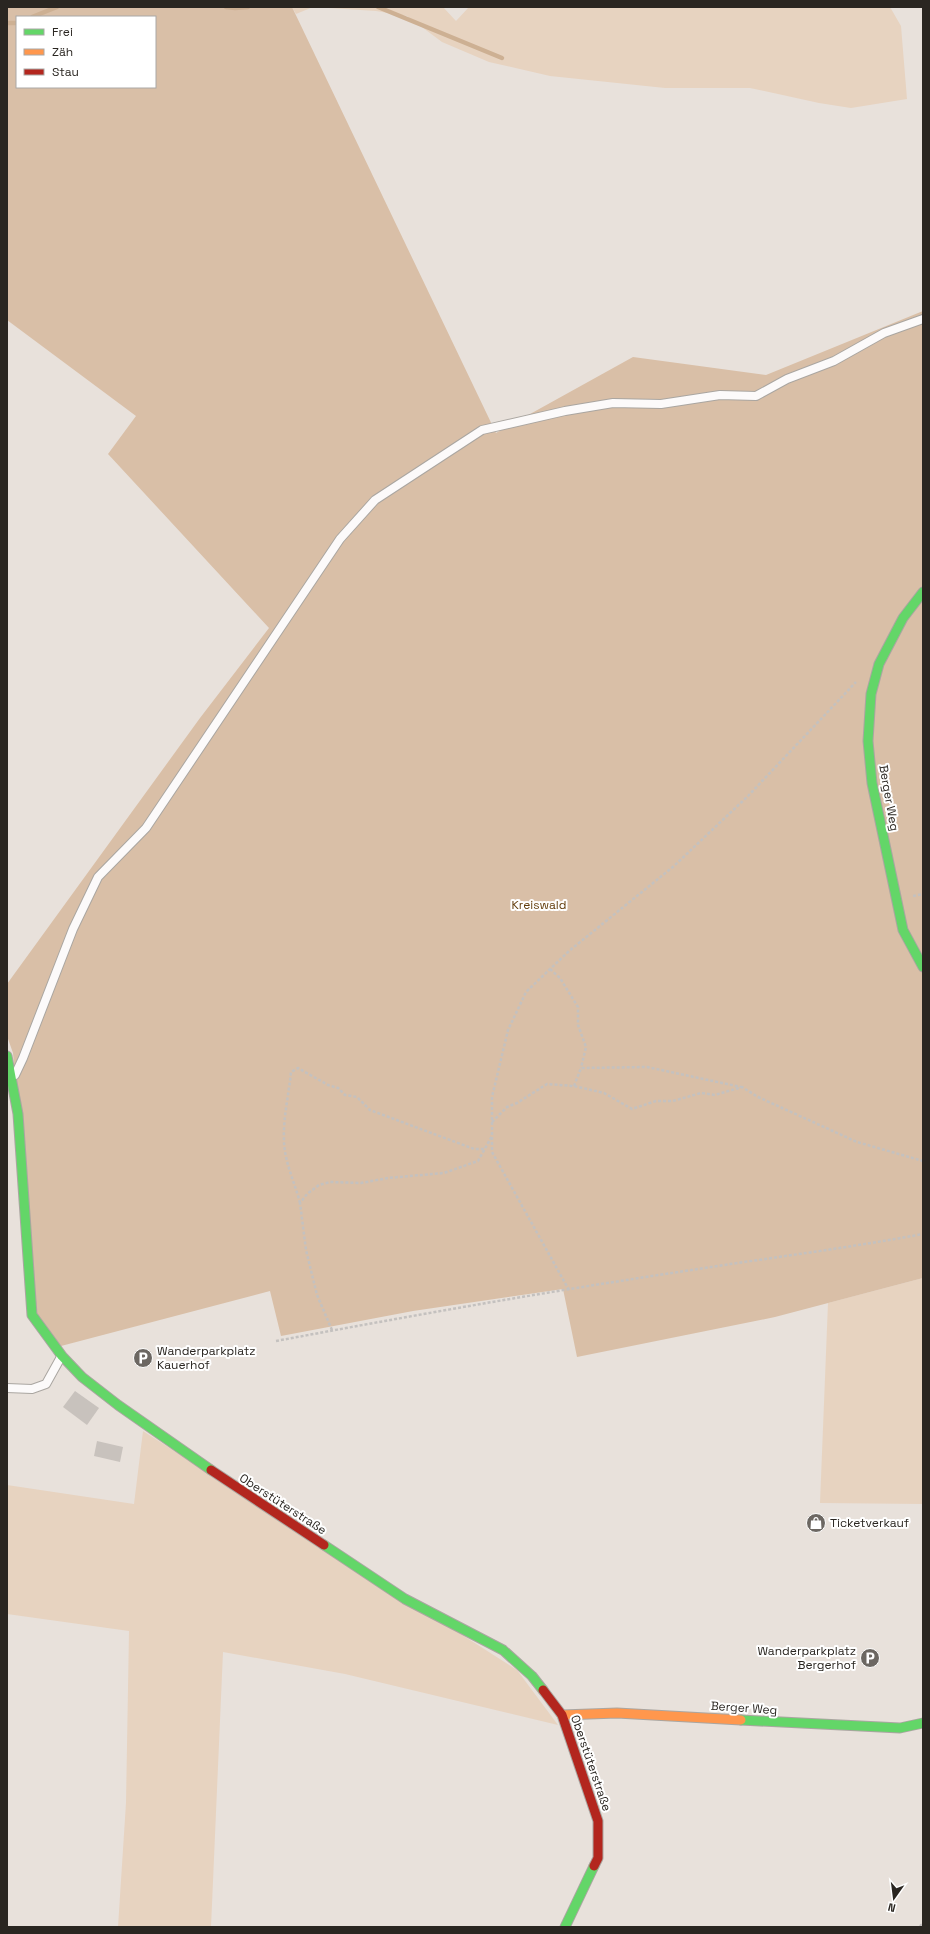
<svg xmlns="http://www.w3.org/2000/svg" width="930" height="1934" font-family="'Space Grotesk',sans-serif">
  <rect width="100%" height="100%" fill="#e8e1db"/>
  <g fill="#e7d3c0">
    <polygon points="292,7 443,7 456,21 469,7 890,7 901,26 907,99 851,108 819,103 750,88 665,88 550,76 489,62 442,42 407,16 376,11 313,7 296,14"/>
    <polygon points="923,1278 923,1504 820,1503 828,1303"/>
    <polygon points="143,1431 517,1670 558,1725 345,1674 223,1652 211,1927 118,1927 126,1803 129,1631 7,1614 7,1485 134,1504"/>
  </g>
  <path fill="#d9bfa7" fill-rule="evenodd" d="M 7,7 L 292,7 L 496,433 L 633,357 L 766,375 L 923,311 L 923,1278 L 775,1317 L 577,1357 L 563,1289 L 413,1311 L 281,1336 L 270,1291 L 61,1346 L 37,1315 L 13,1053 L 7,1036 L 7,984 L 200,718 L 269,628 L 108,454 L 136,416 L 7,320 ZM 17,17 L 155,17 L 155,87 L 17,87 Z"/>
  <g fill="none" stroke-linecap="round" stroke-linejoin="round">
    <g stroke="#cdb093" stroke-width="4.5">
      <polyline points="226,7 235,8 248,7"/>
      <polyline points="378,7 502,58"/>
      <polyline points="32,17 57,7"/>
      <polyline points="7,23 17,23"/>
    </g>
  </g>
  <g fill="#c8c2bd">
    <polygon points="75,1391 99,1408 87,1425 63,1407"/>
    <polygon points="97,1441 123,1447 120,1462 94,1456"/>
  </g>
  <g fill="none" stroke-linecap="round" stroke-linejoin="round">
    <defs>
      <g id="lane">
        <polyline points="15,1075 23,1058 73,929 98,877 146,828 340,539 375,500 482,430 565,411 613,403 661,404 720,395 756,396 787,379 834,361 884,333 923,319"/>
        <polyline points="7,1388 32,1389 46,1384 61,1357"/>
      </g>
      <g id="fast">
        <polyline points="923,592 903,618 879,664 871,694 868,741 872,783 903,930 923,967"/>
        <polyline points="7,1056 18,1114 32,1315 62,1356 82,1377 118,1405 211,1470"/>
        <polyline points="324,1545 405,1599 503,1650 532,1676 543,1690"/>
        <polyline points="741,1720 900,1728 923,1723"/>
        <polyline points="565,1927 594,1866"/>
      </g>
      <polyline id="slow" points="562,1715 617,1713 741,1720"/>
      <g id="jam">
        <polyline points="211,1470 324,1545"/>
        <polyline points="543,1690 562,1715 598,1821 598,1858 594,1866"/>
      </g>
    </defs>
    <use href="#lane" stroke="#aaa6a1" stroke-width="10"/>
    <use href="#fast" stroke="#aaa6a1" stroke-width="11"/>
    <use href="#slow" stroke="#aaa6a1" stroke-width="11"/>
    <use href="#jam" stroke="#aaa6a1" stroke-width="11"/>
    <g stroke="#c4c1bf" stroke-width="2.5" stroke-dasharray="3 2" stroke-linecap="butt">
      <polyline points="913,896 923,894"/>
      <polyline points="550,969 560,978 578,1007 578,1025 586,1047 581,1068"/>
      <polyline points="574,1086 581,1068 647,1067 741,1087"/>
      <polyline points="492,1122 507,1107 517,1103 547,1084 574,1086 604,1093 632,1109 656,1101 673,1101 701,1093 715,1095 742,1087 758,1097 857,1142 923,1161"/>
      <path d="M 300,1203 C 295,1183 284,1161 284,1140 C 283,1117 289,1094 291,1072 L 298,1068 L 328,1085 L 338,1088 L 345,1095 L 357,1097 L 370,1110 L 474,1149 L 485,1149"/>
      <polyline points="569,1290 492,1152 492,1097 508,1030 526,992 569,951 674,866 748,796 856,682"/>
      <polyline points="332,1330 317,1295 306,1250 300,1203 307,1194 319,1185 330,1182 361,1183 388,1178 444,1173 478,1161 492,1136"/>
      <path d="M 276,1341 C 410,1316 544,1292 679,1272 C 760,1259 842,1249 923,1234"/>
      <polyline points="829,1520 856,1524"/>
      <polyline points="920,1927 921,1925 923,1925"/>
    </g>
    <use href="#lane" stroke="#fcfafa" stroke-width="8"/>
    <use href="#fast" stroke="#63d668" stroke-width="9"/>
    <use href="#slow" stroke="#ff974d" stroke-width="9"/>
    <use href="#jam" stroke="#b3261e" stroke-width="9"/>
  </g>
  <defs>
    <symbol id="parking-disc" viewBox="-11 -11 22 22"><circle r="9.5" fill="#6c6762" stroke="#fff"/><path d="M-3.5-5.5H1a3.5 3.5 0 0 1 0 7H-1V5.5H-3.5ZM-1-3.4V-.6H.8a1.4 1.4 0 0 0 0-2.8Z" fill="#fff"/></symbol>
    <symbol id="shop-disc" viewBox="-11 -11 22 22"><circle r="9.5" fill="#6c6762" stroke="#fff"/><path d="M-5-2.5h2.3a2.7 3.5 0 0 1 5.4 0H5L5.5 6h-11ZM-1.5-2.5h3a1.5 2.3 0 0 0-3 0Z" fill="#fff"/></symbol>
  </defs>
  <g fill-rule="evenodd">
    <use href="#parking-disc" x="132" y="1347" width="22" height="22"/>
    <use href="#shop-disc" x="805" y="1512" width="22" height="22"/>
    <use href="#parking-disc" x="859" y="1647" width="22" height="22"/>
  </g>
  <g text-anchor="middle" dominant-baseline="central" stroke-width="4" stroke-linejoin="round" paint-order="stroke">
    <g font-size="12" fill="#2a2621" stroke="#fff">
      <text transform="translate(889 798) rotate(80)">Berger Weg</text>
      <text transform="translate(283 1504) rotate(33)">Oberstüterstraße</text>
      <text transform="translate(744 1708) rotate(4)">Berger Weg</text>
      <text transform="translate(591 1763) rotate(71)">Oberstüterstraße</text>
    </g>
    <g font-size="12" fill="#623c0b" stroke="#fff">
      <text x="539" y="905">Kreiswald</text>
    </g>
    <g font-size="12" fill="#2a2621" stroke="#fff" text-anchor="start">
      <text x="157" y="1351">Wanderparkplatz<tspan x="157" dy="14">Kauerhof</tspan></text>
      <text x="830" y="1523">Ticketverkauf</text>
      <text x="856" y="1651" text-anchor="end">Wanderparkplatz<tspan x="856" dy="14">Bergerhof</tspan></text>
    </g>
  </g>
  <rect width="930" height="1934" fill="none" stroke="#2a2621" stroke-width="16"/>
  <rect x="16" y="16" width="140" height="72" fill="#ffffff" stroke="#aaa8a6"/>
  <rect x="24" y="29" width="20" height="6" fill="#63d668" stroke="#aaa8a6"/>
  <text x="52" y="36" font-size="12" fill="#2a2621">Frei</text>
  <rect x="24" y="49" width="20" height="6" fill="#ff974d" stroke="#aaa8a6"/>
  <text x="52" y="56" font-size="12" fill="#2a2621">Zäh</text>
  <rect x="24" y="69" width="20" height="6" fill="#b3261e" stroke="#aaa8a6"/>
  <text x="52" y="76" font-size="12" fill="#2a2621">Stau</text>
  <g transform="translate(894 1898) rotate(194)" stroke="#ffffff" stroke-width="3" paint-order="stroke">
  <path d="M0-3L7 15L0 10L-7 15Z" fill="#2a2621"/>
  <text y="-6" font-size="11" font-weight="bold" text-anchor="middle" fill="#2a2621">N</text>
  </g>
</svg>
